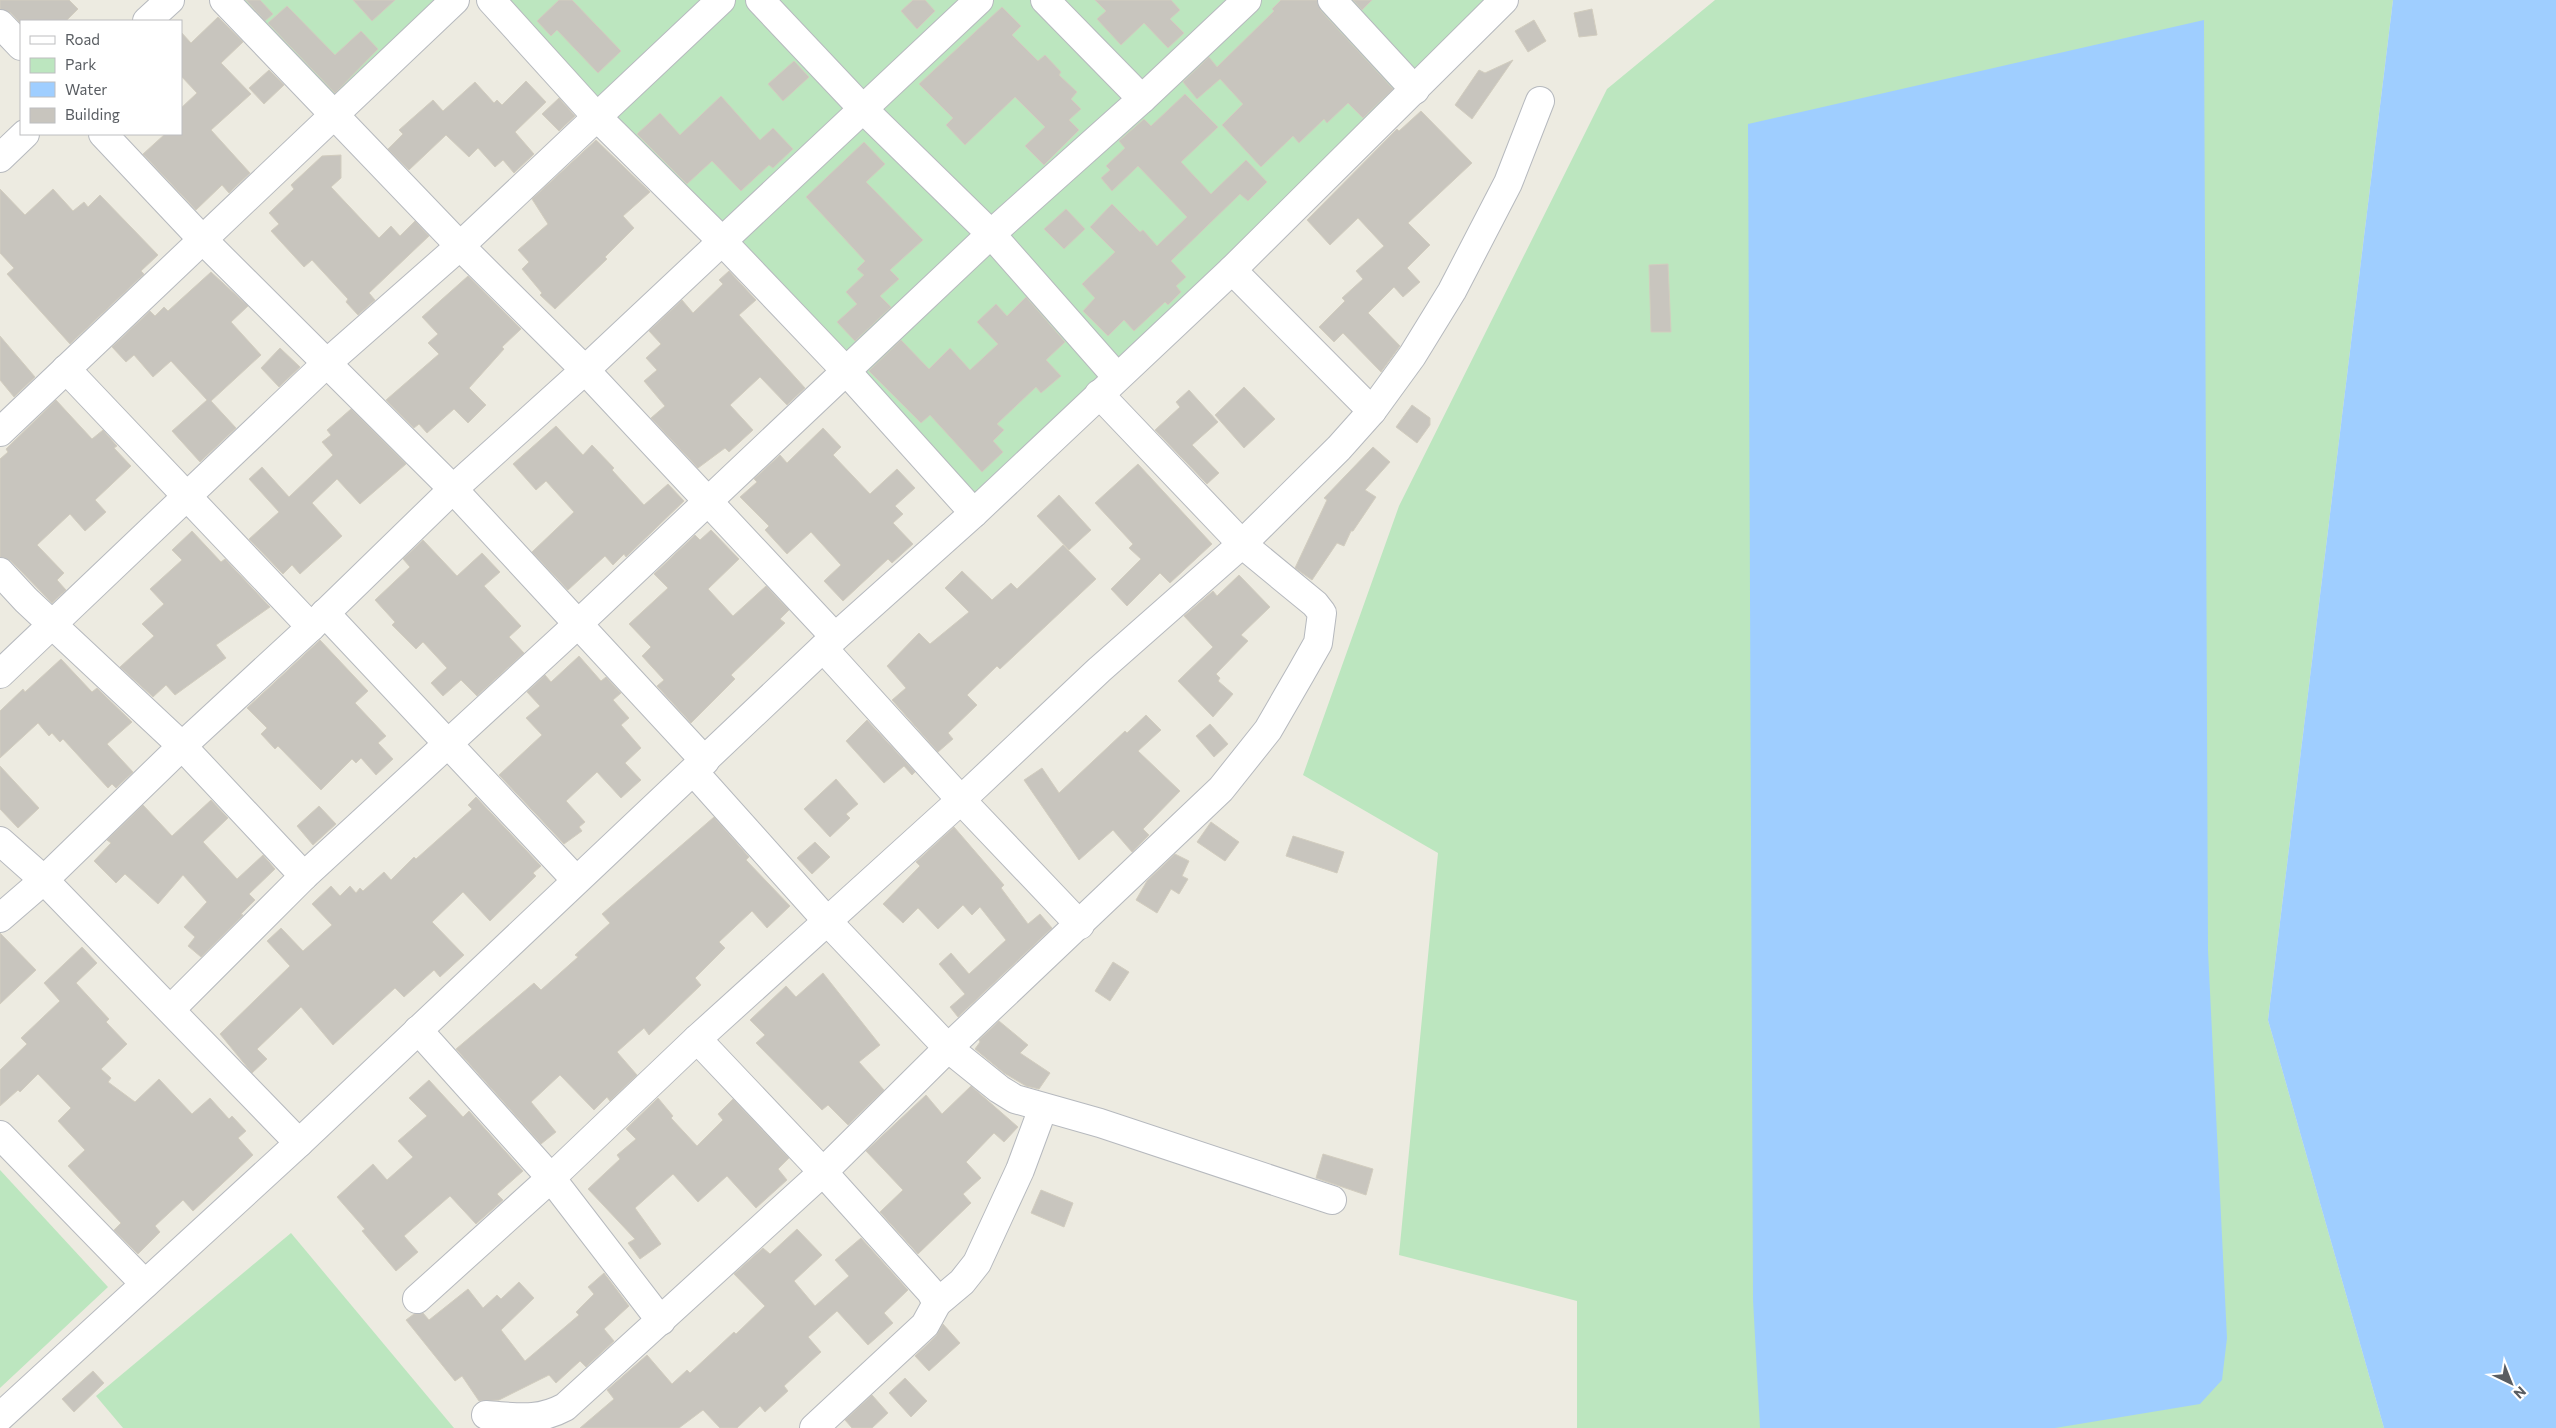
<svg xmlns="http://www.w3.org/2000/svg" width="2556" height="1428" font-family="Commissioner,sans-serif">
  <rect width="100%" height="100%" fill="#edebe1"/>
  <g fill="#bce6bf">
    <polygon points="236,0 457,0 334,105"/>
    <polygon points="483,0 1486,0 976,505"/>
    <polygon points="1715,0 2393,0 2268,1020 2384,1428 1577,1428 1577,1301 1399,1255 1438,853 1303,775 1399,506 1607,89"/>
    <polygon points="0,1170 108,1287 0,1388"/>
    <polygon points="291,1233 454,1428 123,1428 96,1396"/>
  </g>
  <g fill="#9fceff">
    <polygon points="2393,0 2556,0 2556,1428 2384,1428 2268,1020"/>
    <polygon points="2204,20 2208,951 2227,1338 2222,1380 2200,1404 2055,1428 1760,1428 1753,1300 1748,124"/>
  </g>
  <g fill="#c8c5be" stroke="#d2cdbf">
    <polygon points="0,0 69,0 78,9 66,21 21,21 21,24 11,13 0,9"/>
    <polygon points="246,0 260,0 273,14 265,21"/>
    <polygon points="353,0 395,0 372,21"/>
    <polygon points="559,0 572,0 621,51 598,73 557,30 551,36 537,21"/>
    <polygon points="913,0 925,0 935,11 917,29 901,11"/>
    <polygon points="1095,0 1171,0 1180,10 1170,19 1184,33 1168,48 1144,23 1121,45 1097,19 1106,11"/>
    <polygon points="1281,0 1317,0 1321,11 1393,89 1363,118 1348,103 1327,123 1324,119 1299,143 1293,136 1261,167 1222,125 1243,104 1220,79 1197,99 1183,82 1209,57 1217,67 1274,11 1272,9"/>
    <polygon points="1353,0 1372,0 1362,10"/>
    <polygon points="287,6 335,55 361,31 378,49 335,93 268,23"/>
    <polygon points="1002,7 1021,26 1012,35 1038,61 1045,55 1061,72 1059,75 1077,92 1071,99 1081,109 1069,120 1079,130 1044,165 1025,146 1045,127 1015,97 965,145 946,125 953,118 919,84"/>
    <polygon points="1592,9 1597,35 1579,37 1574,13"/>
    <polygon points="218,17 243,42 221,63 251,94 211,130 250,173 229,193 222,185 196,210 143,154 165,134 181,134 181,108 197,93 181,76 181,32 191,43"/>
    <polygon points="1534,20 1546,41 1528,52 1515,31"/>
    <polygon points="1513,60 1472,119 1455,105 1479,70 1485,73"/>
    <polygon points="794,61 809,77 783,101 768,84"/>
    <polygon points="269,70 284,85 264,104 249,88"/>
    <polygon points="526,81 546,102 515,132 534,154 514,173 503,160 495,167 478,148 469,157 446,135 409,170 388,149 403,134 399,130 433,100 443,111 475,82 494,103 497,100 502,105"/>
    <polygon points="1185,94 1218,127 1181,162 1211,194 1246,160 1267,182 1248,201 1240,194 1171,261 1186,277 1176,286 1181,292 1168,305 1165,302 1134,331 1124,320 1108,336 1083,311 1095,298 1082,284 1115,252 1090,227 1112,204 1140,232 1143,230 1157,246 1187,217 1138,166 1112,191 1101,178 1110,170 1106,166 1125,148 1119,141 1144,119 1151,126"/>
    <polygon points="721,96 760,140 773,128 793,149 773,168 769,165 741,191 712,161 687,184 637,134 660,113 680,135"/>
    <polygon points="559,98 575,116 559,131 542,114"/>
    <polygon points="1421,111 1472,163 1408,223 1430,245 1407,268 1420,282 1403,297 1394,287 1368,313 1400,346 1381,372 1343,333 1334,342 1319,327 1345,301 1342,298 1363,279 1356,271 1384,246 1358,218 1330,245 1307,220 1397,129 1399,131"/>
    <polygon points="596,140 650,192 623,216 634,228 605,257 607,259 555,309 540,295 542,293 522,269 529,262 518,250 548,224 532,199"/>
    <polygon points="864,142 885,164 866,182 923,240 890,270 899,279 880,296 891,307 855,341 837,322 857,304 846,292 864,275 857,269 865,261 806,197"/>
    <polygon points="341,155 341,178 331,187 379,238 391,226 400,236 415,221 429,236 369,293 375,300 358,315 346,302 348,299 312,260 304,267 271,231 279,224 269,213 294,189 291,185 322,156"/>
    <polygon points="0,189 25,215 53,189 73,211 84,202 88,207 100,195 158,255 141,271 144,274 70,344 7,274 14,268 0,253"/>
    <polygon points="1066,209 1085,229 1064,249 1044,229"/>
    <polygon points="1668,264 1671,332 1651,332 1649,265"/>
    <polygon points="729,271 756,300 739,315 805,388 787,405 760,377 730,405 753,430 729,452 725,448 698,468 651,418 665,406 644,381 657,370 646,358 661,344 649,331 682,300 693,313 723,284 719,280"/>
    <polygon points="211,272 248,306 231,322 261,355 211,401 236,428 200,462 172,431 207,400 171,361 153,377 134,355 126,362 112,347 150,311 155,316 164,307 168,311"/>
    <polygon points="468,276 521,329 502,347 504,349 469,388 486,405 468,423 454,409 427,433 419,424 414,428 386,400 439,354 428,343 438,334 422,317"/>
    <polygon points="1026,297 1065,342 1046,360 1061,376 1041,393 1036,387 997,424 1004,430 993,441 1003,452 982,472 930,415 921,423 869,371 901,340 929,369 950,348 970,370 998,344 977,322 996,304 1007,316"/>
    <polygon points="0,336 35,377 14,397 0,380"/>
    <polygon points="280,348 300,367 279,387 261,368"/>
    <polygon points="1244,387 1275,419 1244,448 1215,415"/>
    <polygon points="1189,390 1218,422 1192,445 1219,473 1207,484 1155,430 1180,407 1176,402"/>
    <polygon points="56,400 92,439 103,430 117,446 114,448 131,466 95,500 106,512 85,531 70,514 37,545 64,573 57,580 66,590 52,603 11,561 0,557 0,459 8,452 6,449"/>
    <polygon points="1412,405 1430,418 1430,425 1417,443 1396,427"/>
    <polygon points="351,409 406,464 360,504 337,479 312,503 342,536 300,574 292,565 283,574 249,539 279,512 249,479 262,467 289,497 333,455 322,442 331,435 327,430"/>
    <polygon points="556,426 583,455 592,445 614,468 612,470 644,505 668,484 684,501 626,557 624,554 613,565 605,556 568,590 532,552 574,512 546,481 536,490 513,464"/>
    <polygon points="823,428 841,447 833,455 870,494 897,469 915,488 895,506 903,514 893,523 913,544 892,563 888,559 843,601 824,581 841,565 811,532 787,554 765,530 769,526 740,497 757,482 754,479 780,455 787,463"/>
    <polygon points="1373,447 1390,462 1365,490 1376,497 1353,531 1351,531 1344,546 1337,543 1312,580 1295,568 1327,500 1324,498"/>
    <polygon points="1138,464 1212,544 1170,583 1160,573 1127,606 1111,589 1141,559 1129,548 1133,544 1095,503"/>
    <polygon points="1059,495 1091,530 1069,550 1037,516"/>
    <polygon points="711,530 739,559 708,589 733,616 766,586 789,610 780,619 785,623 731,675 735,679 691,723 657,686 664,680 642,656 651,647 629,624 668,588 654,574 695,535 700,540"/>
    <polygon points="192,531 221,562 225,559 270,607 216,645 226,658 175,695 166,685 153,697 120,667 154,636 142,624 164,604 150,589 182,560 172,550"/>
    <polygon points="423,540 457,576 482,553 500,572 484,586 521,626 509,637 524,653 477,696 461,680 443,696 431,683 447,668 423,642 416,649 392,625 395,622 375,600 410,567 403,559"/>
    <polygon points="1063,545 1096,579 1000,669 997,666 967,695 977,705 948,733 953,739 938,752 892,700 906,688 887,666 919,633 930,644 969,612 945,588 962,571 992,600 1011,583 1017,589"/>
    <polygon points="1239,575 1270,607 1241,635 1248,641 1216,674 1220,678 1218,681 1233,694 1213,717 1178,681 1213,647 1184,616 1213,591 1217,596"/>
    <polygon points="320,640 368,691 355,703 386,736 378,743 393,759 376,775 361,758 356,763 352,759 321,790 278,746 275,749 261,734 267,728 247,708"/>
    <polygon points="579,656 601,681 606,677 621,693 613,700 629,718 621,725 641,748 625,763 641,780 621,798 597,772 566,801 585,822 579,827 582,831 564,844 499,775 542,735 526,718 540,706 527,692 545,675 551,682"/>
    <polygon points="61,659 92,692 97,688 132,722 107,744 133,772 116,788 112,784 108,788 63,739 60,742 52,733 49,736 38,723 0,758 0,711 23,689 25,692"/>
    <polygon points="1146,715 1161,730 1138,751 1180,791 1143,829 1149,835 1132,852 1113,830 1079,860 1024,780 1042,768 1059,793 1125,731 1127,733"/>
    <polygon points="867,720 915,772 912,775 904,766 884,783 846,741"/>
    <polygon points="1210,724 1228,744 1214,757 1196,736"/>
    <polygon points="0,766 39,808 18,828 0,809"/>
    <polygon points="836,779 858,804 846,814 850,818 830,837 804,809"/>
    <polygon points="476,797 541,866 533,873 536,876 490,921 463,892 432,922 464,955 440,977 434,970 404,997 395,988 333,1045 301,1007 257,1049 267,1059 252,1073 220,1034 290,966 267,941 281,928 303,951 332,925 312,904 331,886 340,896 350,886 356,893 360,888 363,891 384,872 391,880 414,857 416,859 472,809 468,805"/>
    <polygon points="211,800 228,818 203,842 237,879 263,855 275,869 249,894 255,900 241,914 243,915 201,957 188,946 195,937 184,927 207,902 183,875 158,904 125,874 116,883 94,861 111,843 107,840 143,805 172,836"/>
    <polygon points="319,806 336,824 313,845 297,826"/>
    <polygon points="714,817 749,857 746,860 790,906 767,928 752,911 719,942 725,948 695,978 701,985 649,1035 644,1028 617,1052 637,1075 610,1101 607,1097 594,1110 560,1075 531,1102 556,1132 541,1144 456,1049 534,983 541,990 578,957 575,955 610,923 602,914"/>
    <polygon points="1211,822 1239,842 1225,861 1197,842"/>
    <polygon points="954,827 1004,885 1001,888 1028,924 1040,914 1052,928 958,1017 950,1007 965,994 939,964 951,953 969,974 1006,940 980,907 972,915 963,905 938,929 918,908 903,923 883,904 920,866 916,862"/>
    <polygon points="1293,836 1344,852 1337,873 1286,856"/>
    <polygon points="815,842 830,857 812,874 797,858"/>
    <polygon points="1175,854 1189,861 1182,876 1188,879 1179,894 1171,889 1157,913 1136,900 1147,881"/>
    <polygon points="0,933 36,970 0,1004"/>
    <polygon points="82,947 97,963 76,983 109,1019 106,1022 127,1044 101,1069 111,1078 108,1082 135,1102 159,1079 192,1114 210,1098 229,1119 232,1116 246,1131 238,1138 253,1155 193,1211 183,1200 155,1226 160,1232 138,1254 114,1230 121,1223 68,1166 85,1150 58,1121 71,1108 38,1074 20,1092 18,1090 0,1106 0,1070 27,1044 21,1038 60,1001 44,983"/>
    <polygon points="1113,962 1129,972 1110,1001 1095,991"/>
    <polygon points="823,973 880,1045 859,1062 884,1090 848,1125 828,1105 822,1110 756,1043 765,1035 750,1020 786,986 796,997"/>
    <polygon points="999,1021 1028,1045 1020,1053 1050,1073 1039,1089 1026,1086 1004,1073 975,1049 980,1042 979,1040"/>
    <polygon points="429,1080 463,1117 469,1111 523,1171 497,1194 503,1200 476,1224 450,1196 404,1236 418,1252 396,1271 362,1231 365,1229 337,1197 373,1164 387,1180 413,1157 398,1141 427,1116 409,1098"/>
    <polygon points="971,1086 1018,1127 1004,1142 994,1133 966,1162 981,1178 963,1194 971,1203 918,1254 880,1212 903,1190 866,1151 926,1095 942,1114"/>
    <polygon points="658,1098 673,1116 671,1118 697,1146 723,1120 718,1114 733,1099 789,1158 778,1169 787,1180 756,1208 727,1176 698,1202 673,1174 635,1208 661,1244 640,1259 628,1243 635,1239 588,1189 620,1159 617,1155 636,1139 626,1129"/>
    <polygon points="1323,1154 1373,1169 1366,1195 1316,1178"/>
    <polygon points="1041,1190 1073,1203 1064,1227 1031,1213"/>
    <polygon points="797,1229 822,1255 794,1281 815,1306 849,1276 835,1260 861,1238 908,1290 884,1313 893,1323 868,1345 837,1311 808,1337 821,1352 784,1386 788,1391 765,1412 760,1406 737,1428 720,1428 703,1410 679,1428 580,1428 614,1399 607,1390 647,1355 672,1384 687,1370 690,1373 734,1332 736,1334 765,1306 734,1274 763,1248 770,1254"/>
    <polygon points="604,1273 629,1306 604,1329 614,1341 586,1367 580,1361 556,1383 549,1375 499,1400 479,1401 462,1376 455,1381 406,1320 414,1314 423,1313 429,1320 468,1289 483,1308 497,1295 501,1299 519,1282 534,1298 501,1330 525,1361 579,1315 576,1312 594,1294 588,1287"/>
    <polygon points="943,1324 960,1343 929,1371 915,1356 936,1336"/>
    <polygon points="93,1371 104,1383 74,1412 62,1399"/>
    <polygon points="905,1378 927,1401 911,1417 889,1393"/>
    <polygon points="872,1395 888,1413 872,1428 852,1428 845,1420"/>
  </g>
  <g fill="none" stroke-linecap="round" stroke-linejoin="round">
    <defs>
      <g id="minor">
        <polyline points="224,0 460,246 585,370 835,637"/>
        <polyline points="491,0 596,116 721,240 847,372 974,513"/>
        <polyline points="760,0 862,108 991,234 1117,377"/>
        <polyline points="1045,0 1142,99"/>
        <polyline points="1332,0 1415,90"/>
        <polyline points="147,21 170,0"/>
        <polyline points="0,24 21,46"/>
        <polyline points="103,134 201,238 453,489 705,761"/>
        <polyline points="0,158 25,134"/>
        <polyline points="1232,270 1372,411"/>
        <polyline points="66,369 311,627"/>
        <polyline points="0,432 455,0"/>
        <polyline points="0,572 26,600 182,746 304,876"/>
        <polyline points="325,613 576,880"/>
        <polyline points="823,648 961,800 1080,925"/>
        <polyline points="0,674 327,363 460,246 721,0"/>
        <polyline points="694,772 828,922 948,1048 999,1089 1015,1099 1100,1123 1332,1200"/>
        <polyline points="0,841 44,880 299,1143"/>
        <polyline points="0,918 44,880 182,746 311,627 453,489 585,370 979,0"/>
        <polyline points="171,1009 304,876 578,624 991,234 1142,99 1247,0"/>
        <polyline points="418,1030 551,1178 661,1321"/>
        <polyline points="697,1039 823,1172 931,1292 937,1303"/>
        <polyline points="0,1135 145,1284"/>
        <polyline points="417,1299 551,1178 697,1039 961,800 1099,670 1242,544 1339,448 1372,411 1412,356 1452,291 1508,183 1540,101"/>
        <path d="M 486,1415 C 517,1417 537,1422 565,1407 L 823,1172 L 948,1048 L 1221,789 L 1268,730 L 1301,673 L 1318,643 L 1322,613 L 1315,604 L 1242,544 L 1099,394"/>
        <polyline points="0,1417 299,1143 823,648 974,513 1232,270 1504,0"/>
        <polyline points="814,1428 925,1325 937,1303 962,1282 977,1263 1020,1170 1043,1108"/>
      </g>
    </defs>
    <use href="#minor" stroke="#b6b9be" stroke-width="30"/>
    <use href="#minor" stroke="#fff" stroke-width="28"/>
  </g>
  <rect x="20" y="20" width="162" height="115" fill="#ffffff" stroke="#bdbec0"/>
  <rect x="30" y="36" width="25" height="8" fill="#ffffff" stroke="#bdbec0"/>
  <text x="65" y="45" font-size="15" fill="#595d62">Road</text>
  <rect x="30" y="58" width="25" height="15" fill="#bce6bf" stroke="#bdbec0"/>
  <text x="65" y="70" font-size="15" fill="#595d62">Park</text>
  <rect x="30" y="82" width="25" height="15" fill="#9fceff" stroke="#bdbec0"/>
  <text x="65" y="95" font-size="15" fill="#595d62">Water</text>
  <rect x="30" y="108" width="25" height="15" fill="#c8c5be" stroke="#bdbec0"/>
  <text x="65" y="120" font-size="15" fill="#595d62">Building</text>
  <g transform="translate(2511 1383) rotate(137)" stroke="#ffffff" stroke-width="4" paint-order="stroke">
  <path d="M0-4L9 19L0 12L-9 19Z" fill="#595d62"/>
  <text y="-8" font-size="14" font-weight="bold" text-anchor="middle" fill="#595d62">N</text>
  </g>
</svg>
